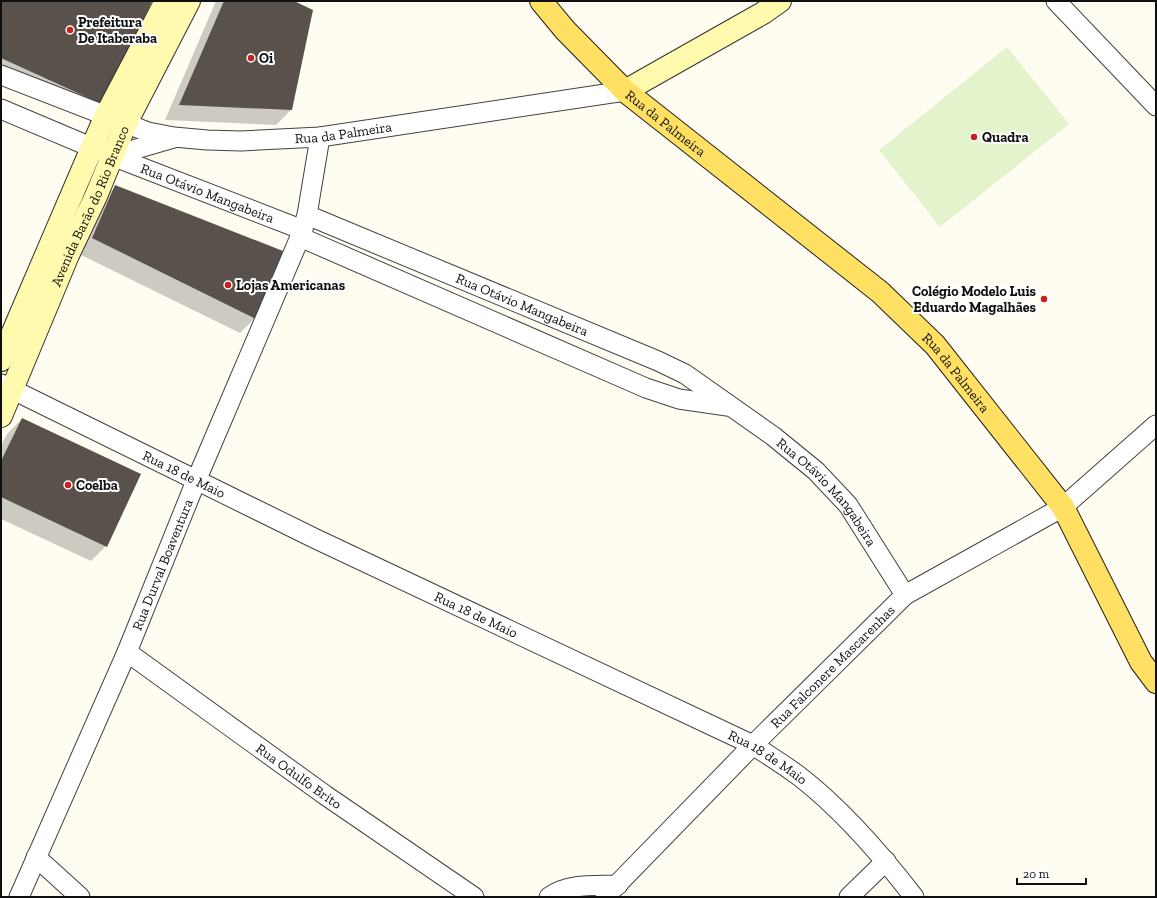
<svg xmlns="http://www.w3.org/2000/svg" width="1157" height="898" font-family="'Zilla Slab',serif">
  <rect width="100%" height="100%" fill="#fffdf2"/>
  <polygon fill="#e3f3cb" points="1007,47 1069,124 940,227 879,150"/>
  <g fill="#0003">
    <polygon points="1,1 151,1 103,104 88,119 1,80"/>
    <polygon points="216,1 292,1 291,110 276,125 165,120"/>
    <polygon points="115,187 255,318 240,333 77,253 100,202"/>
    <polygon points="22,419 106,546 91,561 1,519 1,446 7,434"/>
  </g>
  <g fill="#59514b">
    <polygon points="1,1 152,1 104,105 1,58"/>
    <polygon points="224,1 294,1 313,10 292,110 179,105"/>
    <polygon points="115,185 283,251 256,319 92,238"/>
    <polygon points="22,418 141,474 107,547 1,497 1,461"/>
  </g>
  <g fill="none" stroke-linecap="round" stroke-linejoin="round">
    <defs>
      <g id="street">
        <polyline points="1056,1 1156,106"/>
        <path id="s1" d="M 1,75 L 148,132 L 174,137 L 207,140 L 241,141 L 320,137 L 625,91"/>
        <path id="s2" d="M 1,109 L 112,156 L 303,230"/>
        <polyline points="112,156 174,138"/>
        <path id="s3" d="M 307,215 L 658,361 L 685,374 L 773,436 L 816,471 L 848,505 L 905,595"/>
        <polyline points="300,237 646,388 679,399 727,406"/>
        <path id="s4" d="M 1,384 L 316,539 L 753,745 C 768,755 784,765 799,776 C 843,810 880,853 914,897"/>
        <path id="s5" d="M 127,652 L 325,795 L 474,897"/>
        <polyline points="36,857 80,897"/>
        <path id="s6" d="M 19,897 L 127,652 L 196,481 L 300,237 L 307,215 L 320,137"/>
        <path d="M 549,897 C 569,883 594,886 618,885"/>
        <path id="s7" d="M 605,897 L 753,745 L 905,595 L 1063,507 L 1156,425"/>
        <polyline points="849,897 886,861"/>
      </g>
      <g id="secondary">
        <polyline points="625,91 763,13 780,1"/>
        <polyline points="1,360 106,115 166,1"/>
        <path id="s8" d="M 1,416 L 68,255 L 96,196 L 126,123 L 189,1"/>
      </g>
      <g id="primary">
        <path id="s9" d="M 541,1 L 565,30 L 625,91 L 880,292 L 935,345 L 1063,507 L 1141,662 L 1156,682"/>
      </g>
    </defs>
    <use href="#street" stroke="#424242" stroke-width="21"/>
    <use href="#secondary" stroke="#313131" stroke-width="24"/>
    <use href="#primary" stroke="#202020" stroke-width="24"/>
    <use href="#street" stroke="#fff" stroke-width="19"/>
    <use href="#secondary" stroke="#fffaad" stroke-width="22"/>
    <use href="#primary" stroke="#ffe062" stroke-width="22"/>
  </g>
  <g fill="#c81f1f" stroke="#fff" stroke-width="1.5">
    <circle cx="70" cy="30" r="4"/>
    <circle cx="251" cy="58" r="4"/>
    <circle cx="974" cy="137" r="4"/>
    <circle cx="228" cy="285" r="4"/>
    <circle cx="1044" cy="299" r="4"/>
    <circle cx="68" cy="485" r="4"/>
  </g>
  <g text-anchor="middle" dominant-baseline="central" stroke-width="4" stroke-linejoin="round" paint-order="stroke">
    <g font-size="14" font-weight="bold" fill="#0f0f0f" stroke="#fff" text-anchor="start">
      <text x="78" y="22">Prefeitura<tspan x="78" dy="16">De Itaberaba</tspan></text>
      <text x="259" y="58">Oi</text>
      <text x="982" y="137">Quadra</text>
      <text x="236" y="285">Lojas Americanas</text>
      <text x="1036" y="291" text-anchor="end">Colégio Modelo Luis<tspan x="1036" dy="16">Eduardo Magalhães</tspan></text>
      <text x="76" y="485">Coelba</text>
    </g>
    <g font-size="14" fill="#0f0f0f" stroke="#fff">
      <text stroke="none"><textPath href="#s9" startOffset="175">Rua da Palmeira</textPath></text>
      <text stroke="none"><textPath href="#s1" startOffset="354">Rua da Palmeira</textPath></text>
      <text stroke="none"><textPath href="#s2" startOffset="223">Rua Otávio Mangabeira</textPath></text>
      <text stroke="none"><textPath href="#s8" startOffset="228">Avenida Barão do Rio Branco</textPath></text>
      <text stroke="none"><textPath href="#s3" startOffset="233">Rua Otávio Mangabeira</textPath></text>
      <text stroke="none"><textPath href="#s9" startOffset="559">Rua da Palmeira</textPath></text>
      <text stroke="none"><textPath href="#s4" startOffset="204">Rua 18 de Maio</textPath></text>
      <text stroke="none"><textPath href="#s3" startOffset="596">Rua Otávio Mangabeira</textPath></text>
      <text stroke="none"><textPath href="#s6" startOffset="362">Rua Durval Boaventura</textPath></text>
      <text stroke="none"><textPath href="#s4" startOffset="528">Rua 18 de Maio</textPath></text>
      <text stroke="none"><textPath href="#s7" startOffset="324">Rua Falconere Mascarenhas</textPath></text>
      <text stroke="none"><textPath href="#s4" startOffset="853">Rua 18 de Maio</textPath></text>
      <text stroke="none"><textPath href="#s5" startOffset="212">Rua Odulfo Brito</textPath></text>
    </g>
  </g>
  <rect width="1157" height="898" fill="none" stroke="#0f0f0f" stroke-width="4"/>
  <path d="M1017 878v6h69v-6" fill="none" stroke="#0f0f0f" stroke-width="2"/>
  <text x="1023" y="878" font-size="12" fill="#0f0f0f" stroke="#ffffff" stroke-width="3" paint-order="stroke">20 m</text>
</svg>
